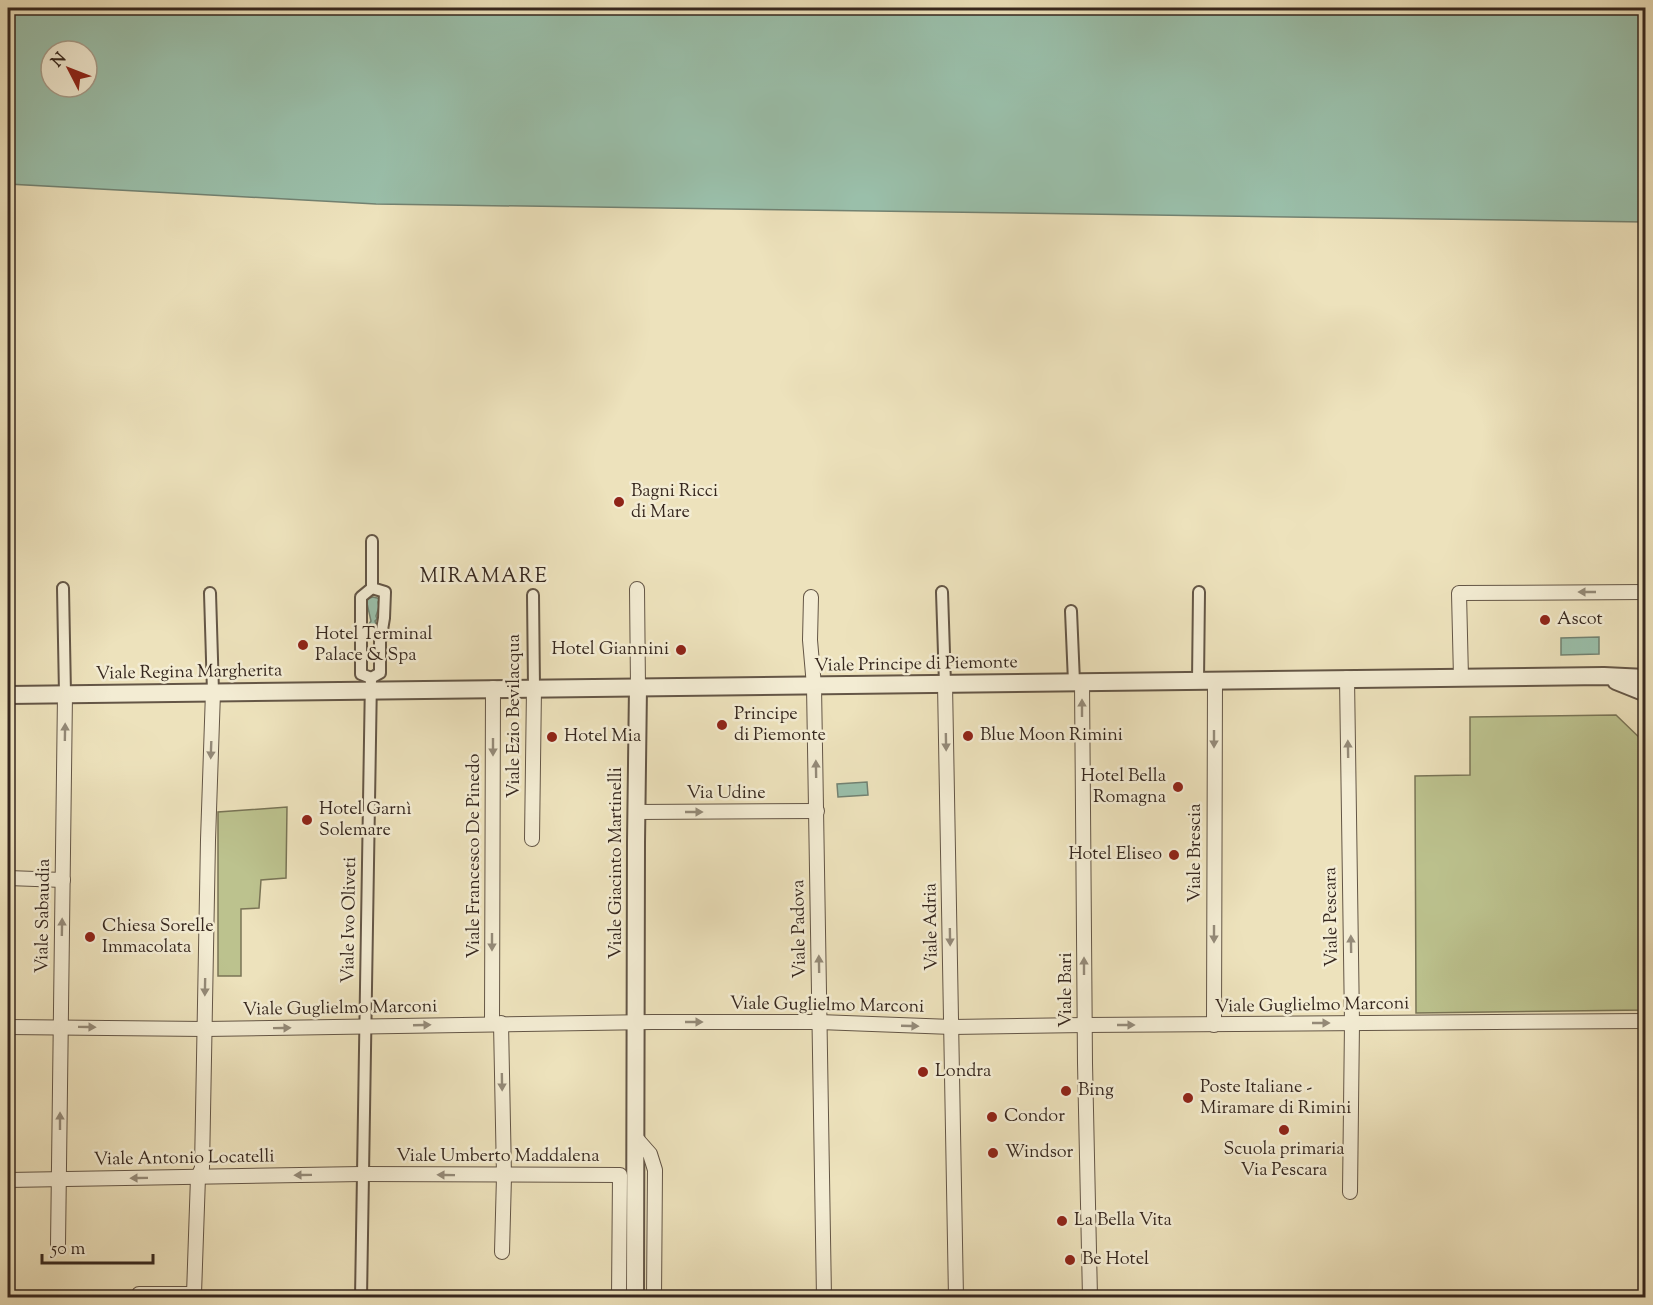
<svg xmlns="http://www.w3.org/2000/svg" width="1653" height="1305" font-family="'Sorts Mill Goudy',serif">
  <rect width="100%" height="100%" fill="#ede2bc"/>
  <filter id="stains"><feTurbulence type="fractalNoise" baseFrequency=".00333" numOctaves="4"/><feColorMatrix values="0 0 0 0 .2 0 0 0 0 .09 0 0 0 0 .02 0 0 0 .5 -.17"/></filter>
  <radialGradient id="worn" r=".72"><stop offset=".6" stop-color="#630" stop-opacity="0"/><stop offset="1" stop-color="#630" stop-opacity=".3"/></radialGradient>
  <g fill="#bcc28e" stroke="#797456" stroke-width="1.5">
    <polygon points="1616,715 1645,743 1645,1010 1416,1013 1415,776 1470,775 1470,717"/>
    <polygon points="287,807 286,878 261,880 259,908 241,909 241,976 218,976 218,812"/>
  </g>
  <g fill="#9abfaa" stroke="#728272" stroke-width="1.5" fill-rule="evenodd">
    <path d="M 8,8 L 1645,8 L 1645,222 L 376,204 L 8,184 ZM 51,51 L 87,51 L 87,87 L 51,87 Z"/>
    <polygon points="373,597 381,599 378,602 379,607 376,616 377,619 375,621 376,624 372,628 369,624 371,621 366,599"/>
    <polygon points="1599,637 1599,654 1561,655 1561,638"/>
    <polygon points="867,782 868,795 838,797 837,784"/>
  </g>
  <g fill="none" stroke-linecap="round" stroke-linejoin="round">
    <defs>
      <g id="pedestrian">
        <polyline points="63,588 65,694"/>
        <polyline points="942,592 945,684"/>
        <polyline points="210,593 213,692"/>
        <polyline points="533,595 534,688"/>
        <polyline points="1071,611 1074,682"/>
        <polyline points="371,678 361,674 361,597 372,588"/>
        <polyline points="1198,681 1199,592"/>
        <polyline points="361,1298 371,678 380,673 380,642 384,618 385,592 372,588 372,541"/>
      </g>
      <g id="minor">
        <polyline points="637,589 638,687"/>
        <polyline points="811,597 810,640 814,686 824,1298"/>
        <polyline points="1347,678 1352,1023 1350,1192"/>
        <polyline points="1461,678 1459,593 1646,592"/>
        <polyline points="1082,682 1085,1063 1090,1298"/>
        <polyline points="945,684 956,1298"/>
        <polyline points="636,812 817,811"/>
        <polyline points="532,839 534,688"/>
        <polyline points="8,878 63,880"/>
        <polyline points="492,1023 493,688"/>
        <polyline points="501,1023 504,1176 502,1252"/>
        <polyline points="1214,1025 1215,680"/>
        <polyline points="8,1027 205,1029 652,1022 819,1022 952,1027 1085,1025 1646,1021"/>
        <polyline points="635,1137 650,1154 655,1170 654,1298"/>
        <polyline points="8,1180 362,1174 620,1175 619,1298"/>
        <polyline points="58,1245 65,694"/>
        <polyline points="139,1294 194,1294 198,1177 202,1168 208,840 213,692"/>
      </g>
      <g id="tertiary">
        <polyline points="1616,681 1646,693"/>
        <polyline points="8,695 1604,676 1646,678"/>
        <polyline points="635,1298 636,843 638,687"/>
      </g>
    </defs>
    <use href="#pedestrian" stroke="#645646" stroke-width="14"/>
    <use href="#minor" stroke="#645646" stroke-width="16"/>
    <use href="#tertiary" stroke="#645646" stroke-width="20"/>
    <use href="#pedestrian" stroke="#f3ecd3" stroke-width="10"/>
    <use href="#minor" stroke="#f3ecd3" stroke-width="14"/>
    <use href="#tertiary" stroke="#f3ecd3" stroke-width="16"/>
  </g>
  <defs><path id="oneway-solid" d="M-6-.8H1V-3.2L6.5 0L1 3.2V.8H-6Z" transform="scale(1.5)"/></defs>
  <g fill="#948a78">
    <use href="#oneway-solid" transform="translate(1587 592) rotate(180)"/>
    <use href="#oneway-solid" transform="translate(1082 708) rotate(-90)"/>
    <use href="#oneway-solid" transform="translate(65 732) rotate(-89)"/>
    <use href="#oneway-solid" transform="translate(1214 739) rotate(90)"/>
    <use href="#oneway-solid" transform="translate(946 742) rotate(89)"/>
    <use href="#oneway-solid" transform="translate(493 747) rotate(90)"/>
    <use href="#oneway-solid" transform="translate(1348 749) rotate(-91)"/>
    <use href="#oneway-solid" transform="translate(211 750) rotate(92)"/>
    <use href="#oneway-solid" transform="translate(816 769) rotate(-91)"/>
    <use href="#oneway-solid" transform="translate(694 812)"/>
    <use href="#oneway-solid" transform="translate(62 927) rotate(-89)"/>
    <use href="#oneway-solid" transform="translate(1214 934) rotate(90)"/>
    <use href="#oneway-solid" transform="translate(950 937) rotate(89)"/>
    <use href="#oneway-solid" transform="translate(492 942) rotate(90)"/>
    <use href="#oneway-solid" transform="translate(1351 944) rotate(-91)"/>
    <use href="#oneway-solid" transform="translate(819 964) rotate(-91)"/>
    <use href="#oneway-solid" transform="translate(1084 966) rotate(-90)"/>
    <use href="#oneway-solid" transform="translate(205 987) rotate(91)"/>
    <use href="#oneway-solid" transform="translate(694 1022)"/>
    <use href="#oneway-solid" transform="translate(1321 1023)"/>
    <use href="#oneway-solid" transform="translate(422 1025) rotate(-2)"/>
    <use href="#oneway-solid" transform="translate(1126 1025)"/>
    <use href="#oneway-solid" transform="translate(910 1026) rotate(2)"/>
    <use href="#oneway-solid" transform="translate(87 1027) rotate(1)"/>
    <use href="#oneway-solid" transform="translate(282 1028) rotate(-1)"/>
    <use href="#oneway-solid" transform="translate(502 1082) rotate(89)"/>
    <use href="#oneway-solid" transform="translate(60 1121) rotate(-90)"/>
    <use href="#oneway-solid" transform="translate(303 1175) rotate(179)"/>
    <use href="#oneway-solid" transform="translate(446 1175) rotate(-179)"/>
    <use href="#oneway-solid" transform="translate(139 1178) rotate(179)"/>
  </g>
  <g fill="#8f2418" stroke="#f3ecd3" stroke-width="2">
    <circle cx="619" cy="502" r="6"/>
    <circle cx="1545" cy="620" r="6"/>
    <circle cx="303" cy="645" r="6"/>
    <circle cx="681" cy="650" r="6"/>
    <circle cx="722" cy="725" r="6"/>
    <circle cx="968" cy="736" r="6"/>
    <circle cx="552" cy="737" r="6"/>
    <circle cx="1178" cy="787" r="6"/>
    <circle cx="307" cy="820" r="6"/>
    <circle cx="1174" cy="855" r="6"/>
    <circle cx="90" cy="937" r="6"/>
    <circle cx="923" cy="1072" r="6"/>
    <circle cx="1066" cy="1091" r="6"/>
    <circle cx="1188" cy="1098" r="6"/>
    <circle cx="992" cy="1117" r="6"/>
    <circle cx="1284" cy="1130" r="6"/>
    <circle cx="993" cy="1153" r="6"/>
    <circle cx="1062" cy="1221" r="6"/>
    <circle cx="1070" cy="1260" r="6"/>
  </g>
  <g text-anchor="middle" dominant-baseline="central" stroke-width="5" stroke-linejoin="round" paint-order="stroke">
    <g font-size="18" fill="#36271e" stroke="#f3ecd3" text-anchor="start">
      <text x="631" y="492">Bagni Ricci<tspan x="631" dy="21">di Mare</tspan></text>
      <text x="1557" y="620">Ascot</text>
      <text x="315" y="635">Hotel Terminal<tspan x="315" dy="21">Palace &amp; Spa</tspan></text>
      <text x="669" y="650" text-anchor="end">Hotel Giannini</text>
      <text x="734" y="715">Principe<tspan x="734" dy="21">di Piemonte</tspan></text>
      <text x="980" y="736">Blue Moon Rimini</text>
      <text x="564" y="737">Hotel Mia</text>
      <text x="1166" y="777" text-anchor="end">Hotel Bella<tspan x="1166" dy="21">Romagna</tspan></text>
      <text x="319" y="810">Hotel Garnì<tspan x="319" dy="21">Solemare</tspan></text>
      <text x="1162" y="855" text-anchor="end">Hotel Eliseo</text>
      <text x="102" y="927">Chiesa Sorelle<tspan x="102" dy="21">Immacolata</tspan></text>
      <text x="935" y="1072">Londra</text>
      <text x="1200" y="1088">Poste Italiane -<tspan x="1200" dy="21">Miramare di Rimini</tspan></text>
      <text x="1078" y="1091">Bing</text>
      <text x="1004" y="1117">Condor</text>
      <text x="1284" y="1150" text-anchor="middle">Scuola primaria<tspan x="1284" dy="21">Via Pescara</tspan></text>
      <text x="1005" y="1153">Windsor</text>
      <text x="1074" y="1221">La Bella Vita</text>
      <text x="1082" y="1260">Be Hotel</text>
    </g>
    <g font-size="18" fill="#36271e" stroke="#f3ecd3">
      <text transform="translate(916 665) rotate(-1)">Viale Principe di Piemonte</text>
      <text transform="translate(189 673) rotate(-1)">Viale Regina Margherita</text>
      <text transform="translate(515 716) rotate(-90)">Viale Ezio Bevilacqua</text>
      <text x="726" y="794">Via Udine</text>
      <text transform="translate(1196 853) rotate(-90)">Viale Brescia</text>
      <text transform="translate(475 856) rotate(-90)">Viale Francesco De Pinedo</text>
      <text transform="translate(617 863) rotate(-90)">Viale Giacinto Martinelli</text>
      <text transform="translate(44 916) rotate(-89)">Viale Sabaudia</text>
      <text transform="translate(1332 917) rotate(-91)">Viale Pescara</text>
      <text transform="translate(350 920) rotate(-89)">Viale Ivo Oliveti</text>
      <text transform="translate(932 927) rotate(-91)">Viale Adria</text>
      <text transform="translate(800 929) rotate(-91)">Viale Padova</text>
      <text transform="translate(1067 990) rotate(-90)">Viale Bari</text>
      <text transform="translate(827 1006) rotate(1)">Viale Guglielmo Marconi</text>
      <text transform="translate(1312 1006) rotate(-1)">Viale Guglielmo Marconi</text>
      <text transform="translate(340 1009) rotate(-1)">Viale Guglielmo Marconi</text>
      <text x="498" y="1157">Viale Umberto Maddalena</text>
      <text transform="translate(184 1159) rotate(-1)">Viale Antonio Locatelli</text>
    </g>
    <g font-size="20" letter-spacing="1.5" fill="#36271e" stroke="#f3ecd3">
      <text x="484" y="577">MIRAMARE</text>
    </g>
  </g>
  <rect width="1653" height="1305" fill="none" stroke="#ede2bc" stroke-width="30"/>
  <rect x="9" y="9" width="1635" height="1287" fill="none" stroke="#36271e" stroke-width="3"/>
  <rect x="15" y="15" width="1623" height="1275" fill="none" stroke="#36271e" stroke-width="1.5"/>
  <g transform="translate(69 69) rotate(312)"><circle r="28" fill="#f3ecd3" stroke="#a79d8b" stroke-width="1.5"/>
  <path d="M0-4.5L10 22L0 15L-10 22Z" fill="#8f2418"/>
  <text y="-9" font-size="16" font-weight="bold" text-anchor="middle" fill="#36271e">N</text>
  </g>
  <path d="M42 1254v9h111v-9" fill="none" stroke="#36271e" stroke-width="3"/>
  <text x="51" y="1254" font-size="18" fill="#36271e" stroke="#f3ecd3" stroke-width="4.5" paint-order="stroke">50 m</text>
  <rect width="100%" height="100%" filter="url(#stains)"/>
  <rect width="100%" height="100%" fill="url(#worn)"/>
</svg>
